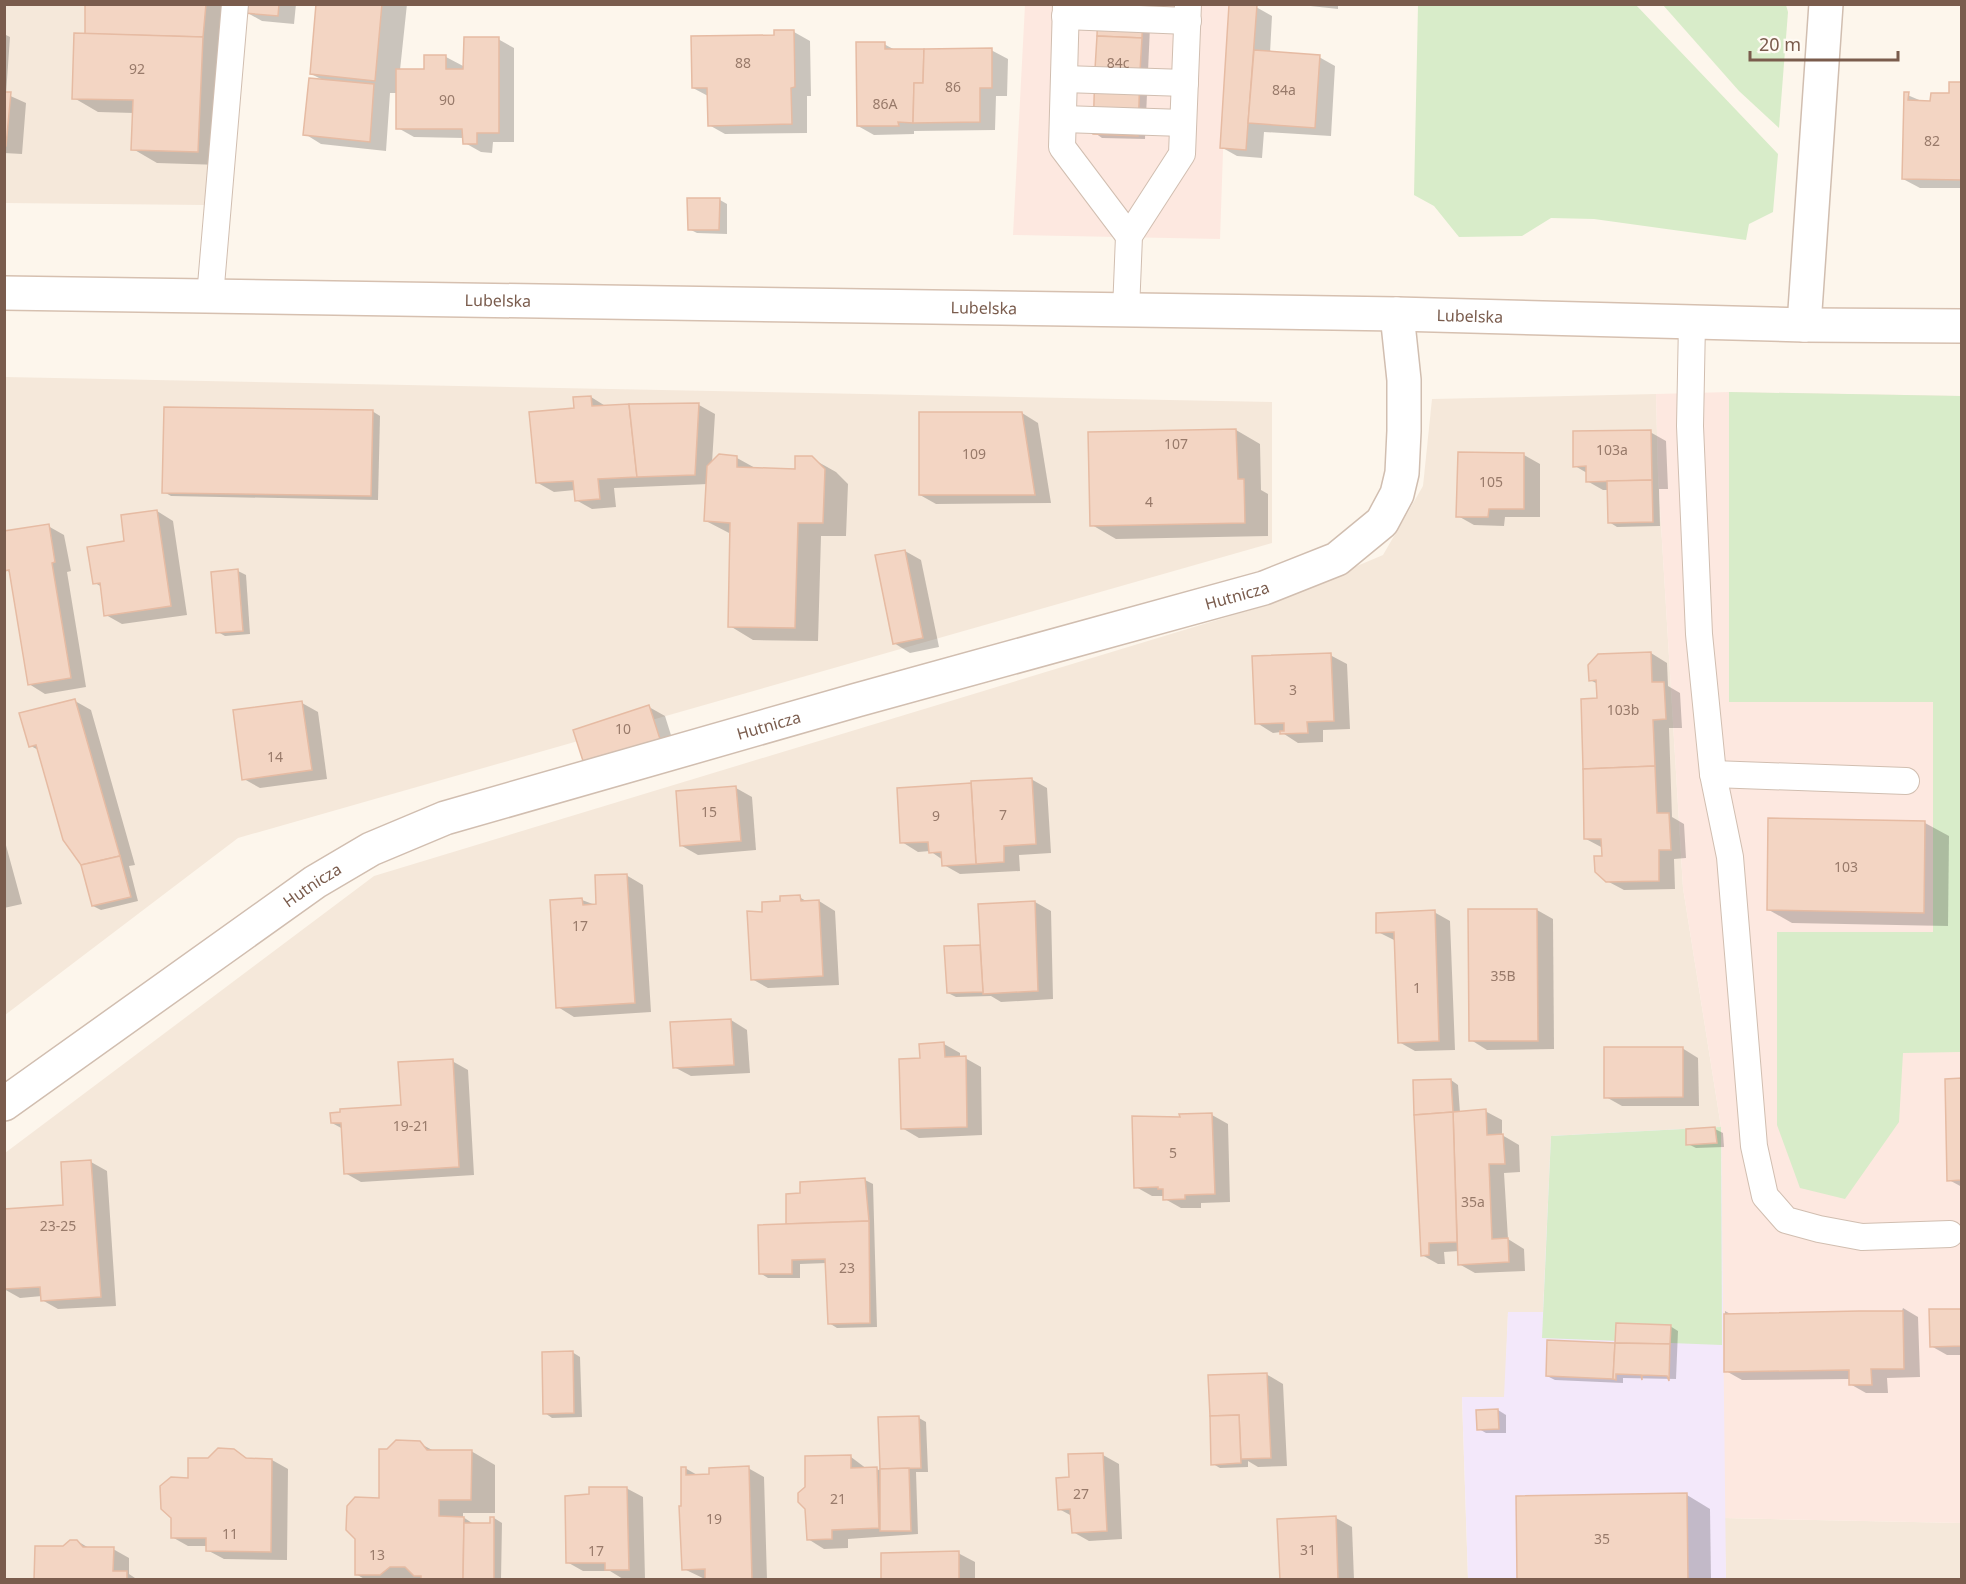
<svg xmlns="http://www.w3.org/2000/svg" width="1966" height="1584" font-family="'Noto Sans',sans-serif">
  <rect width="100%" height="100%" fill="#fdf6ec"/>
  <g fill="#f5e8da">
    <polygon points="5,5 227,5 204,205 5,203"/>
    <polygon points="5,377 1272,402 1272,543 238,838 5,1015"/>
    <polygon points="1656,394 1658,475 1683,888 1721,1127 1551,1136 1543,1313 1508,1312 1505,1397 1462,1397 1468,1579 5,1580 5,1153 374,876 1260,607 1383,555 1423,486 1432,399"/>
    <polygon points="1724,1518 1961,1523 1961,1579 1726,1579"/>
  </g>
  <g fill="#fde8e0">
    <polygon points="1025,5 1228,5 1220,239 1013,235"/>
    <polygon points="1729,392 1961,396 1961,1523 1724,1518 1721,1127 1683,888 1658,475 1656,394"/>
  </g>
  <polygon fill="#f3e8fa" points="1721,1127 1726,1579 1468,1579 1462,1397 1504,1397 1508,1312 1543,1312 1551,1136"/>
  <g fill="#d8ecc9">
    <polygon points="1418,5 1636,5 1778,154 1773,212 1749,224 1746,240 1594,219 1551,218 1522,236 1459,237 1434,206 1414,195"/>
    <polygon points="1663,5 1786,5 1788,12 1779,128 1739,91"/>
    <polygon points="1729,392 1961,396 1961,1052 1903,1053 1899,1122 1845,1199 1800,1188 1777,1125 1777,932 1933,932 1933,702 1729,702"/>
    <polygon points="1721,1127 1722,1345 1542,1338 1551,1136"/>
  </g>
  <g fill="#0003">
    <polygon points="87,4 222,4 219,48 221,165 157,163 133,149 134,113 98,112 74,98 86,35"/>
    <polygon points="247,4 296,4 294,24 262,21 246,12"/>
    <polygon points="318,4 407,4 400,70 425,70 446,57 465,67 498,39 514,48 514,142 493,142 492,153 481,152 465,143 464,138 414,137 398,128 398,93 390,93 386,151 321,144 305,134 323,80 311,74"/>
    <polygon points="1100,4 1151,4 1145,139 1102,138 1095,133"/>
    <polygon points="1292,4 1338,4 1338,9"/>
    <polygon points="1256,7 1272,16 1270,53 1319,57 1335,66 1331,136 1264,132 1262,158 1237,156 1221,147"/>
    <polygon points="794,32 810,41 811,96 807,96 807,133 725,134 709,125 708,96 693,88 775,37"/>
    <polygon points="4,34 10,37 6,94 26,103 22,154 4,153"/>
    <polygon points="884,44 895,50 991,50 1008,59 1007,96 996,96 995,130 914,131 914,134 874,135 858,126"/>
    <polygon points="1962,84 1962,188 1920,188 1903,179 1905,94 1924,102 1931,103 1950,94"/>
    <polygon points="720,200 727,204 727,234 697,233 689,229"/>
    <polygon points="591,397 607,407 699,405 715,414 712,463 737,458 757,469 796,470 811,458 836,472 848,484 846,536 821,536 818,641 753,640 730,626 731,534 706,521 708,484 614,488 616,507 592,509 576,500 575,490 554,492 538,483 576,410"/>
    <polygon points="372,411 380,416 378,500 171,496 164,492"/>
    <polygon points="1022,413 1038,423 1051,503 936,504 920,495"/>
    <polygon points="1236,430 1260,444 1261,490 1268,494 1268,536 1116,539 1092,525"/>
    <polygon points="1650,432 1666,441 1668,489 1659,489 1660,526 1617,527 1609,522 1608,490 1603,490 1587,481 1587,473 1575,466"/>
    <polygon points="1459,454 1524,455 1540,464 1540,517 1505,517 1504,526 1474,525 1458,516"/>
    <polygon points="157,511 173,521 187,615 122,624 106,615 102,587 95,583"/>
    <polygon points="48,526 64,535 71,571 67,572 86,687 45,694 29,684 11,573 6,570"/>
    <polygon points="905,551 921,560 939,647 910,653 894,643"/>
    <polygon points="238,571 246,575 250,634 225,636 218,632"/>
    <polygon points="1651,653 1667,663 1668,686 1680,693 1682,728 1669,728 1672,817 1684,824 1686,858 1674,859 1675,889 1624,890 1607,881 1603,848 1586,839 1598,699 1598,684 1590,680"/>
    <polygon points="1330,655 1347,664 1350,729 1323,730 1323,742 1298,743 1281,732 1273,733 1257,723"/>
    <polygon points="75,701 91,710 135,865 129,866 138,901 101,910 93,906 83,864 40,751 31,746"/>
    <polygon points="302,703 318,712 327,779 260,788 244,779"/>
    <polygon points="649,707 665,716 675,748 602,772"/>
    <polygon points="1031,779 1047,788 1051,853 1019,855 1020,871 960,874 944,865 943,860 930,851 918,852 902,842 898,789"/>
    <polygon points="736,788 752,797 756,850 698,855 682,846"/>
    <polygon points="1925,823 1949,836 1948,926 1792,923 1769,910"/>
    <polygon points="4,838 22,904 4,908"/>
    <polygon points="626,875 643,885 651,1012 574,1017 558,1007 582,900 598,906"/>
    <polygon points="799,897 808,902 819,901 835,911 839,985 768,988 752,979 763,914 782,903"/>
    <polygon points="1035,902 1051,911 1053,999 1001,1002 991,996 956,997 948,993 980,947 982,948"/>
    <polygon points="1537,910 1553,919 1554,1049 1487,1050 1471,1040"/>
    <polygon points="1434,912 1450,921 1455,1050 1415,1051 1399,1042 1396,941 1378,932"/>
    <polygon points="731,1020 747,1030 750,1073 691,1076 674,1067"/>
    <polygon points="944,1044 960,1053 960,1058 965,1058 981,1067 982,1135 919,1138 902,1128 922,1059"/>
    <polygon points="1682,1048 1698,1058 1699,1106 1622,1106 1606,1097"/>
    <polygon points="452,1061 468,1070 474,1175 361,1182 345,1173 343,1129 332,1123 403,1106"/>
    <polygon points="1451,1080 1458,1085 1460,1113 1485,1111 1502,1120 1502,1135 1519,1145 1520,1172 1504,1173 1508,1239 1524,1249 1525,1271 1475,1273 1459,1264 1459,1251 1444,1252 1445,1264 1438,1264 1422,1255"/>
    <polygon points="1962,1080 1962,1187 1949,1180"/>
    <polygon points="1212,1115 1228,1124 1230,1202 1201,1203 1201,1208 1181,1208 1165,1199 1165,1196 1152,1196 1136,1187 1181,1118"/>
    <polygon points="1715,1129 1723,1133 1724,1147 1696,1148 1688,1144"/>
    <polygon points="91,1162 107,1171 116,1306 58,1309 42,1300 42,1296 20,1298 4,1289 65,1206"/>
    <polygon points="865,1180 873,1184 877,1327 837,1328 829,1323 827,1263 800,1264 800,1278 768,1278 760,1273 788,1226 802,1195"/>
    <polygon points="1903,1308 1918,1317 1920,1377 1887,1378 1888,1393 1866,1393 1850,1384 1850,1379 1742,1380 1726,1371 1725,1311 1736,1317 1901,1314"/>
    <polygon points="1962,1310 1962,1355 1947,1355 1931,1346"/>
    <polygon points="1670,1326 1678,1331 1676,1379 1623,1378 1623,1383 1555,1380 1547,1376 1616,1344"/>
    <polygon points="572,1352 580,1357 582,1417 552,1418 545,1413"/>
    <polygon points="1266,1374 1283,1384 1287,1466 1258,1467 1248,1461 1248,1467 1220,1468 1213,1464 1211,1416"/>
    <polygon points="1498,1410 1506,1415 1506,1433 1486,1433 1479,1429"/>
    <polygon points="919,1418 926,1422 928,1472 916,1472 918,1534 848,1539 848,1548 824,1549 808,1539 851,1457 867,1469 881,1470"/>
    <polygon points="419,1443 434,1451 471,1451 495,1465 495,1513 463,1513 463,1517 475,1525 491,1525 494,1518 502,1523 501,1580 366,1580 356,1574 380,1499"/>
    <polygon points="234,1450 250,1460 272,1460 288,1469 287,1560 224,1559 207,1550 207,1546 188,1546 172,1537 189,1479 209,1459"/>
    <polygon points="1103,1455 1119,1464 1122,1539 1089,1541 1073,1532 1072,1516 1059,1509 1071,1479"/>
    <polygon points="685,1468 699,1476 748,1468 764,1477 767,1580 707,1580 684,1569"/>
    <polygon points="626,1488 643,1497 645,1579 623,1579 610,1571 583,1571 567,1562 590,1496"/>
    <polygon points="1687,1495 1710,1509 1711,1580 1519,1580"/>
    <polygon points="1336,1518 1352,1527 1354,1580 1281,1580"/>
    <polygon points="77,1541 89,1548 113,1549 129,1558 129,1574 138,1580 36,1580 64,1548"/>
    <polygon points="958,1553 975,1562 975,1580 883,1580"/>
  </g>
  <g fill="#f3d5c3" stroke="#e6bba3" stroke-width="1.5">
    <polygon points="85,4 206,4 203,37 85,34"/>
    <polygon points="245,4 279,4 278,16 244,13"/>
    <polygon points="316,4 382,4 375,81 310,74"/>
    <polygon points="1098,4 1143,4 1142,38 1097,36"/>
    <polygon points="1229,4 1257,5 1246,150 1220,148"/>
    <polygon points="774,30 794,30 795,87 791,88 792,124 708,126 707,88 692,88 691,36 774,35"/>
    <polygon points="74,33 203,37 198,152 131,150 133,100 72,99"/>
    <polygon points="1097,36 1142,38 1140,71 1095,69"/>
    <polygon points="464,37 499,37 499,133 477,133 477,144 463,144 462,129 396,129 396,69 424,69 424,55 446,55 446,69 463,69"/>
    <polygon points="856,42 885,42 885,49 924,49 923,83 914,83 913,123 898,122 899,126 857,126"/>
    <polygon points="992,48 992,88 980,88 980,122 913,123 914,83 923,83 924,49"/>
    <polygon points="1254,50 1320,55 1315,128 1248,123"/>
    <polygon points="1095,69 1140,71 1138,136 1093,134"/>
    <polygon points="309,78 374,84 370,142 303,135"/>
    <polygon points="1949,82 1962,82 1962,180 1902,179 1904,92 1909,92 1908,100 1930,101 1931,93 1949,93"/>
    <polygon points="4,92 11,92 6,146 4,146"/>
    <polygon points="687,198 720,198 719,230 688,230"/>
    <polygon points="591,396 592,406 629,404 637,477 598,479 600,499 575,501 573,481 536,483 529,412 574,408 573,397"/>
    <polygon points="699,403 695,475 637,477 629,404"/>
    <polygon points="164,407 373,410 371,496 162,493"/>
    <polygon points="919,412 1022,412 1035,495 919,495"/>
    <polygon points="1236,429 1238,479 1244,479 1245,523 1090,526 1088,432"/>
    <polygon points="1651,430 1652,480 1586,482 1586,466 1573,467 1573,431"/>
    <polygon points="1458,452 1524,453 1524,509 1489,509 1488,517 1456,517"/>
    <polygon points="719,454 737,456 737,467 795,469 795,456 812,456 825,469 823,523 798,523 795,628 728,627 730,523 704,521 707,466"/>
    <polygon points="1652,480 1653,522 1608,523 1607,481"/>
    <polygon points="157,510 171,606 104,616 100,583 93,584 87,547 124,541 121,515"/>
    <polygon points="49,524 55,562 52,563 71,678 28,685 9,570 4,571 4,531"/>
    <polygon points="905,550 923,638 893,644 875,555"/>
    <polygon points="238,569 243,631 216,633 211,572"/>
    <polygon points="1651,652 1652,682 1664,682 1666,719 1653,720 1655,766 1583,769 1581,699 1597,698 1596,680 1589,681 1588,665 1598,654"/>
    <polygon points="1331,653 1334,721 1307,722 1308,733 1280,734 1280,731 1284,731 1284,723 1255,724 1252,656"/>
    <polygon points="75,699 120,856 81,865 63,840 36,745 29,747 19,713"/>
    <polygon points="302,701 312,770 242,780 233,710"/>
    <polygon points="649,705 660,739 584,764 573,730"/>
    <polygon points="1655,766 1657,813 1669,813 1671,850 1659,850 1659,881 1606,882 1595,872 1594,856 1602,856 1601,839 1584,839 1583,769"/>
    <polygon points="1032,778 1036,844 1004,846 1004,862 976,864 971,781"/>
    <polygon points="971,783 976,864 942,866 941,852 929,853 928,842 900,843 897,788"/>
    <polygon points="736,786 741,841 680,846 676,791"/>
    <polygon points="1768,818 1925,821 1924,913 1767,910"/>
    <polygon points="120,856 131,897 92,906 81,865"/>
    <polygon points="627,874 635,1003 556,1008 550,900 582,898 583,905 596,904 595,875"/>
    <polygon points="800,895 801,901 819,900 823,976 751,980 747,911 762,912 762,902 780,901 780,896"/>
    <polygon points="1035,901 1038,991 983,994 978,904"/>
    <polygon points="1468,909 1537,909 1538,1041 1469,1041"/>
    <polygon points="1435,910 1439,1041 1398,1043 1394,932 1376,933 1376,913"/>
    <polygon points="980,945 983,992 947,993 944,946"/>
    <polygon points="731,1019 734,1065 673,1068 670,1022"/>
    <polygon points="944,1042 945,1057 966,1056 967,1127 901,1129 899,1059 920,1058 919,1044"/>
    <polygon points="1604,1047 1683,1047 1683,1097 1604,1098"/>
    <polygon points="453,1059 459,1167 344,1174 341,1123 331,1123 330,1113 340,1112 340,1109 401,1105 398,1062"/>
    <polygon points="1962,1078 1962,1180 1947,1181 1945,1079"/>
    <polygon points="1451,1079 1453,1112 1414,1115 1413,1080"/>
    <polygon points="1486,1109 1487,1135 1503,1134 1505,1164 1489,1164 1492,1239 1508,1238 1509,1262 1458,1265 1453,1112"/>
    <polygon points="1453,1112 1457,1242 1429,1243 1429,1255 1421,1256 1414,1115"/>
    <polygon points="1212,1113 1215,1194 1185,1195 1185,1199 1163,1200 1163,1189 1158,1189 1158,1187 1134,1188 1132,1116 1180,1117 1179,1114"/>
    <polygon points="1715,1127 1717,1143 1686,1145 1686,1129"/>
    <polygon points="91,1160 101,1297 41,1301 40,1287 4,1289 4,1209 63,1205 61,1162"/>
    <polygon points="865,1178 869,1221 786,1224 786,1194 800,1193 800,1182"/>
    <polygon points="869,1221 870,1323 828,1324 825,1259 792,1260 792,1274 759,1274 758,1225"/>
    <polygon points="1929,1309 1962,1309 1962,1346 1930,1347"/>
    <polygon points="1859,1311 1903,1311 1904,1369 1871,1369 1872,1385 1849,1385 1849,1370 1724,1372 1724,1314"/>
    <polygon points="1616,1323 1671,1325 1670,1344 1615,1343"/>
    <polygon points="1547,1340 1615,1343 1613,1379 1546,1376"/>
    <polygon points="1615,1343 1670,1344 1669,1381 1667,1376 1642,1375 1642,1380 1641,1375 1616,1374 1616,1380 1613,1379"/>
    <polygon points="573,1351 574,1413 543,1414 542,1352"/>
    <polygon points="1267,1373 1271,1458 1241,1459 1239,1415 1210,1416 1208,1375"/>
    <polygon points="1498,1409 1499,1429 1477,1430 1476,1410"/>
    <polygon points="1239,1415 1241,1463 1211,1465 1210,1416"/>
    <polygon points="919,1416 921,1468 880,1469 878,1417"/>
    <polygon points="396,1440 420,1441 427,1450 472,1450 471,1500 439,1500 439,1516 464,1517 463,1580 421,1580 421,1576 414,1576 405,1567 390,1567 380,1575 355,1575 355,1539 346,1530 347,1506 355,1497 379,1498 379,1449 387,1449"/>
    <polygon points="218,1448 234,1449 246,1458 272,1459 271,1552 206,1551 206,1538 171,1538 171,1518 161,1509 160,1486 171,1477 188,1478 188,1458 208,1458"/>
    <polygon points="1103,1453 1107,1531 1072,1533 1070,1509 1058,1510 1056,1478 1069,1477 1068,1454"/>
    <polygon points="851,1455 851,1468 877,1467 879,1528 832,1530 832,1539 807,1540 805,1509 798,1502 798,1493 805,1487 805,1456"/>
    <polygon points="749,1466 752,1580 705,1580 705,1569 682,1570 679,1506 681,1506 681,1467 686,1467 686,1475 709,1474 709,1468"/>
    <polygon points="909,1468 911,1531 880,1531 880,1469"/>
    <polygon points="589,1487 627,1487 629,1570 605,1570 605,1563 566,1563 565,1496 589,1494"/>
    <polygon points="1687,1493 1688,1580 1517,1580 1516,1496"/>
    <polygon points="1336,1516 1338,1580 1280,1580 1277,1519"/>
    <polygon points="490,1517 494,1517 494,1580 463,1580 464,1523 490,1523"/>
    <polygon points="70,1540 77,1540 83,1547 114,1547 113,1571 127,1571 127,1580 34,1580 35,1546 63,1546"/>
    <polygon points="959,1551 959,1580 881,1580 881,1553"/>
  </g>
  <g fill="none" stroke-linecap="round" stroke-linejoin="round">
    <defs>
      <g id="lane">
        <polyline points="1066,4 1062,147 1129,236"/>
        <polyline points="1065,16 1188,21"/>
        <polyline points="1064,79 1185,83"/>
        <polyline points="1063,119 1183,123"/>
        <polyline points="210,297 235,4"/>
        <polyline points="1126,311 1129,236 1182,154 1188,4"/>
        <polyline points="1692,322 1690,426 1699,634 1713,774 1730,857 1754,1146 1765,1196 1786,1220 1819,1229 1862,1237 1950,1234"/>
        <polyline points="1713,774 1906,781"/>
      </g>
      <g id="street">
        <polyline points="1804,325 1826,4"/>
        <path id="s1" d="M 4,1104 L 315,882 L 371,849 L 445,818 L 857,700 L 1264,588 L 1337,559 L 1382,522 L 1397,494 L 1402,473 L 1404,431 L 1404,380 L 1397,314"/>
      </g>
      <g id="secondary">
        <path id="s2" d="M 4,293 L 1397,314 L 1804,325 L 1962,326"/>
      </g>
    </defs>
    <use href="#lane" stroke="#d1beb0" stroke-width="28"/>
    <use href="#street" stroke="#d1beb0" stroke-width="36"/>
    <use href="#secondary" stroke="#d6c0b0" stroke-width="36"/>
    <use href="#lane" stroke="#fff" stroke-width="26"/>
    <use href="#street" stroke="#fff" stroke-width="33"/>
    <use href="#secondary" stroke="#fff" stroke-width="33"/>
  </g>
  <g text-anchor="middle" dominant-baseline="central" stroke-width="5" stroke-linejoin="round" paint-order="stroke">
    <g font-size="14" fill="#987a6a">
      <text x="743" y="62">88</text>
      <text x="1118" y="62">84c</text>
      <text x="137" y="68">92</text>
      <text x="953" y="86">86</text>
      <text x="1284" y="89">84a</text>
      <text x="447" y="99">90</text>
      <text x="885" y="103">86A</text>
      <text x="1932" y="140">82</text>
      <text x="1176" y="443">107</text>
      <text x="1612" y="449">103a</text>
      <text x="974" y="453">109</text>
      <text x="1491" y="481">105</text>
      <text x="1149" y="501">4</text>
      <text x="1293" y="689">3</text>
      <text x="1623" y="709">103b</text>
      <text x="623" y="728">10</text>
      <text x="275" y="756">14</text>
      <text x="709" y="811">15</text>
      <text x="1003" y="814">7</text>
      <text x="936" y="815">9</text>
      <text x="1846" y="866">103</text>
      <text x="580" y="925">17</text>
      <text x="1503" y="975">35B</text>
      <text x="1417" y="987">1</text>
      <text x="411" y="1125">19-21</text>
      <text x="1173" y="1152">5</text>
      <text x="1473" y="1201">35a</text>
      <text x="58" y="1225">23-25</text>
      <text x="847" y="1267">23</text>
      <text x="1081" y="1493">27</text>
      <text x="838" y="1498">21</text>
      <text x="714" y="1518">19</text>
      <text x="230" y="1533">11</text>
      <text x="1602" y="1538">35</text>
      <text x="1308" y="1549">31</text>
      <text x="596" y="1550">17</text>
      <text x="377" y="1554">13</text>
    </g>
    <g font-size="16" fill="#7a5c4d" stroke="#fffaf3">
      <text stroke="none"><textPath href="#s2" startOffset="494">Lubelska</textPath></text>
      <text stroke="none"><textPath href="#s2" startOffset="980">Lubelska</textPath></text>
      <text stroke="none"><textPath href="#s2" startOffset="1466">Lubelska</textPath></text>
      <text stroke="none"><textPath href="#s1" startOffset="1350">Hutnicza</textPath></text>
      <text stroke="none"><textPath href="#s1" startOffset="864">Hutnicza</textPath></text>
      <text stroke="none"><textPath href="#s1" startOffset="378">Hutnicza</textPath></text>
    </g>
  </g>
  <rect width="1966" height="1584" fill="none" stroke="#7a5c4d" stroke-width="12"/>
  <path d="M1750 51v9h148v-9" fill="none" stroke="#7a5c4d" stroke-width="3"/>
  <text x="1759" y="51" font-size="18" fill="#7a5c4d" stroke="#fffaf3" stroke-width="4.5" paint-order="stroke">20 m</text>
</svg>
